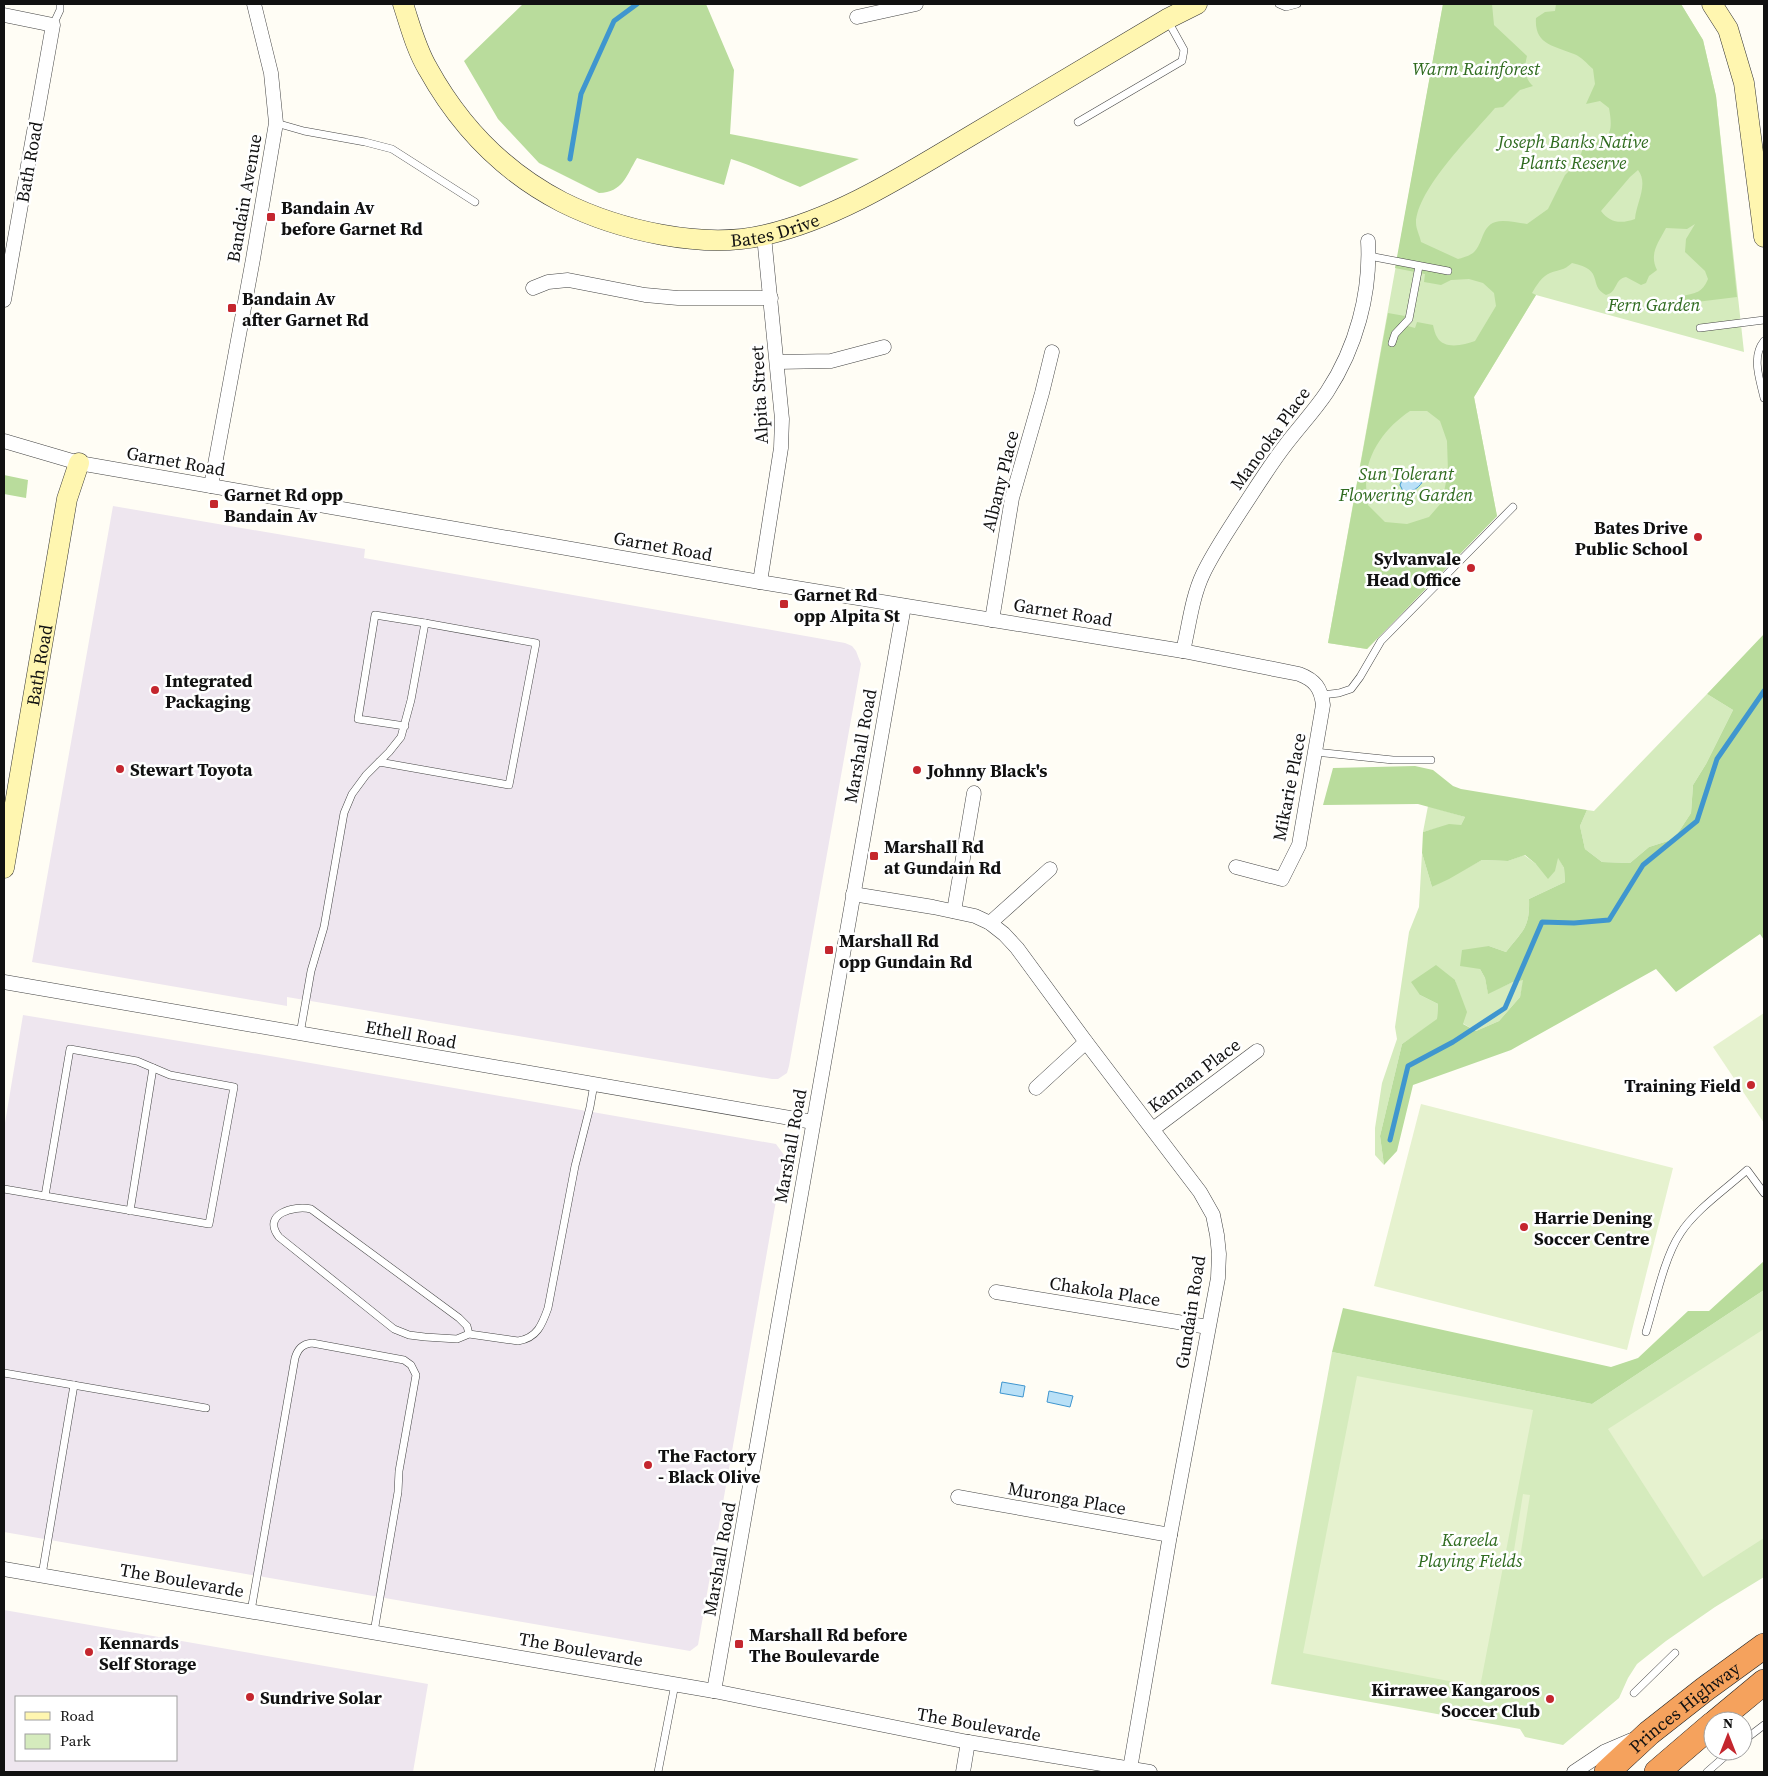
<svg xmlns="http://www.w3.org/2000/svg" width="1768" height="1776" font-family="'Source Serif 4',serif">
  <rect width="100%" height="100%" fill="#fffdf5"/>
  <g fill="#eee6ef" fill-rule="evenodd">
    <polygon points="113,506 365,549 364,558 845,643 852,646 856,651 861,664 789,1066 787,1073 778,1079 772,1079 287,997 287,1006 32,962"/>
    <polygon points="23,1015 276,1057 776,1144 784,1155 698,1645 690,1651 4,1532 4,1129"/>
    <path d="M 4,1610 L 428,1684 L 413,1772 L 4,1772 ZM 16,1697 L 176,1697 L 176,1760 L 16,1760 Z"/>
  </g>
  <g fill="#d5ebbd">
    <polygon points="1443,4 1681,4 1703,40 1716,96 1744,352 1536,295 1474,397 1497,516 1367,649 1328,643"/>
    <polygon points="1707,694 1733,710 1706,764 1693,785 1691,813 1674,839 1649,847 1630,863 1602,862 1585,849 1580,826 1587,810 1594,811"/>
    <polygon points="1428,806 1465,817 1461,825 1449,825 1423,832"/>
    <path d="M 1422,853 L 1432,887 L 1482,860 L 1508,861 L 1524,855 L 1536,864 L 1558,857 L 1564,868 L 1565,882 L 1529,899 C 1530,928 1523,930 1506,952 L 1489,946 L 1480,969 L 1485,978 L 1488,993 L 1513,982 L 1524,979 L 1520,997 L 1499,1021 L 1476,1031 L 1462,1023 L 1459,994 L 1455,980 L 1420,995 L 1438,1004 L 1437,1020 L 1402,1044 L 1380,1136 L 1384,1165 L 1375,1155 L 1375,1128 L 1382,1083 L 1397,1039 L 1395,1027 L 1409,932 L 1419,907 Z"/>
    <polygon points="1764,1290 1764,1577 1715,1607 1666,1641 1637,1664 1628,1678 1619,1698 1563,1745 1525,1737 1520,1729 1271,1684 1332,1352 1592,1404"/>
  </g>
  <g fill="#b9dc9c" fill-rule="evenodd">
    <path d="M 523,4 L 706,4 L 734,70 L 730,134 L 859,159 L 800,187 C 777,178 755,166 731,159 L 724,185 L 637,158 C 626,176 623,192 599,193 L 539,163 L 498,119 L 464,61 Z"/>
    <path d="M 1443,4 L 1492,4 L 1494,25 L 1527,56 C 1524,68 1524,78 1533,86 L 1520,90 L 1503,107 L 1495,108 C 1473,134 1417,189 1416,223 C 1416,229 1420,236 1421,242 L 1458,259 C 1462,258 1469,256 1473,253 C 1485,243 1480,221 1503,221 C 1511,221 1519,223 1527,224 L 1548,209 L 1565,175 L 1579,161 L 1585,140 C 1612,142 1613,131 1609,108 L 1600,101 L 1586,104 L 1595,84 L 1593,69 C 1587,64 1582,57 1574,54 C 1555,46 1534,45 1536,18 L 1545,12 L 1555,11 L 1556,4 L 1681,4 L 1703,40 L 1716,96 L 1737,297 L 1680,304 L 1682,296 C 1696,293 1702,293 1708,279 L 1705,271 L 1685,252 L 1686,239 L 1695,224 L 1687,229 L 1666,228 C 1658,243 1649,254 1657,270 L 1649,276 L 1646,283 L 1641,285 L 1626,277 C 1614,279 1618,292 1606,295 C 1587,285 1606,270 1572,263 C 1563,271 1560,269 1550,273 C 1542,276 1536,286 1532,293 L 1536,295 L 1474,397 L 1497,516 L 1367,649 L 1328,643 L 1388,313 L 1405,316 L 1404,325 L 1415,328 L 1417,322 L 1433,325 C 1434,329 1435,334 1437,337 C 1444,350 1464,345 1475,341 L 1496,306 L 1494,293 L 1483,283 L 1469,279 L 1451,280 L 1441,285 L 1424,282 L 1425,274 L 1395,268 ZM 1638,170 C 1649,184 1636,204 1635,219 C 1621,224 1610,223 1601,211 L 1630,177 ZM 1410,411 L 1427,411 L 1440,421 L 1447,441 L 1448,472 L 1442,502 L 1429,517 L 1407,524 L 1385,522 L 1368,505 C 1367,497 1366,489 1366,481 C 1367,452 1386,427 1410,411 Z"/>
    <polygon points="4,475 28,480 26,498 4,494"/>
    <path d="M 1764,634 L 1764,940 L 1760,934 L 1676,992 L 1656,969 L 1511,1050 L 1413,1085 L 1397,1151 L 1384,1165 L 1380,1136 L 1402,1044 L 1437,1019 L 1438,1004 L 1420,995 L 1411,982 L 1436,965 L 1455,980 L 1467,1012 L 1463,1024 L 1476,1031 L 1499,1021 L 1520,997 L 1523,980 L 1513,982 L 1488,994 L 1485,978 L 1480,969 L 1460,966 L 1462,950 L 1489,946 L 1506,952 C 1523,930 1530,928 1529,899 L 1565,882 L 1564,868 L 1558,858 L 1555,871 L 1548,879 L 1536,864 L 1525,855 L 1508,861 L 1482,860 L 1449,879 L 1432,887 L 1422,853 L 1423,832 L 1449,824 L 1461,825 L 1465,817 L 1418,804 L 1323,805 L 1333,768 L 1415,766 L 1433,770 L 1453,786 L 1461,789 L 1587,810 L 1580,826 L 1585,849 L 1602,862 L 1630,863 L 1649,847 L 1674,839 L 1691,813 L 1693,785 L 1706,764 L 1733,710 L 1707,694 Z"/>
    <polygon points="1764,1261 1764,1290 1592,1404 1332,1352 1343,1308 1611,1367 1638,1358 1688,1311 1709,1311"/>
  </g>
  <g fill="#e6f2cf">
    <polygon points="1764,1013 1764,1123 1713,1047"/>
    <polygon points="1421,1104 1673,1168 1627,1350 1374,1286"/>
    <polygon points="1764,1329 1764,1538 1703,1577 1608,1429"/>
    <polygon points="1357,1376 1533,1410 1480,1687 1303,1653"/>
    <polygon points="1523,1494 1530,1495 1519,1564 1512,1563"/>
  </g>
  <g fill="#b9e0f7" stroke="#3f96cf">
    <path d="M 1407,476 L 1423,476 L 1424,479 C 1420,487 1413,493 1403,491 L 1400,485 L 1403,478 Z"/>
    <polygon points="1002,1382 1025,1386 1023,1397 1000,1393"/>
    <polygon points="1049,1391 1073,1396 1070,1407 1047,1402"/>
  </g>
  <g fill="none" stroke-linecap="round" stroke-linejoin="round">
    <g stroke="#3f96cf" stroke-width="5">
      <polyline points="570,159 581,94 614,21 637,4"/>
      <polyline points="1390,1140 1408,1066 1453,1042 1505,1008 1542,922 1574,923 1609,920 1643,865 1697,821 1717,759 1764,691"/>
    </g>
    <defs>
      <g id="lane">
        <polyline points="1279,4 1286,7 1297,4"/>
        <polyline points="53,25 60,10 60,4"/>
        <polyline points="1078,122 1182,61 1184,50 1168,21"/>
        <polyline points="276,123 304,131 365,142 392,149 475,202"/>
        <polyline points="1369,256 1448,271"/>
        <polyline points="1700,328 1764,320"/>
        <path d="M 1764,341 C 1751,357 1760,380 1764,398"/>
        <polyline points="1392,343 1395,334 1409,319 1419,266"/>
        <polyline points="1322,695 1339,693 1351,689 1360,677 1381,641 1513,507"/>
        <polyline points="405,726 358,719 375,615 425,623"/>
        <polyline points="1315,752 1393,760 1431,760"/>
        <polyline points="300,1034 311,971 324,927 344,813 352,794 366,775 389,752 401,737 411,700 425,623 536,643 509,785 379,762"/>
        <polyline points="4,1189 209,1224 234,1087 170,1075 137,1061 70,1049 45,1196"/>
        <polyline points="130,1211 153,1068"/>
        <path d="M 1646,1332 C 1655,1303 1664,1258 1680,1234 C 1695,1210 1726,1189 1747,1170 L 1764,1193"/>
        <path d="M 469,1334 L 467,1326 L 459,1318 L 311,1209 C 294,1205 261,1214 279,1237 L 394,1329 L 409,1335 L 425,1337 L 457,1339 L 469,1334 L 518,1341 C 537,1338 542,1325 548,1308 L 575,1166 L 590,1107 L 594,1084"/>
        <polyline points="4,1373 206,1408"/>
        <polyline points="42,1575 74,1385"/>
        <path d="M 251,1611 L 295,1358 C 298,1349 302,1344 312,1343 L 404,1360 L 411,1365 L 416,1375 L 399,1471 L 398,1492 L 374,1632"/>
        <polyline points="1634,1693 1675,1653"/>
        <polyline points="1743,1741 1764,1725"/>
        <polyline points="658,1772 675,1684"/>
        <polyline points="1707,1772 1731,1751"/>
      </g>
      <g id="street">
        <polyline points="4,15 53,25 4,300"/>
        <polyline points="857,17 916,4"/>
        <polyline points="533,288 548,282 568,280 645,295 678,298 771,298"/>
        <polyline points="777,362 831,361 884,347"/>
        <path d="M 4,441 L 79,463 L 760,582 L 1183,651 L 1299,674 C 1315,680 1321,688 1323,705 L 1299,845 L 1282,879 L 1236,867"/>
        <polyline points="211,486 253,259 276,123 271,73 254,4"/>
        <polyline points="760,582 781,448 782,419 764,236"/>
        <polyline points="992,620 1012,498 1042,393 1052,352"/>
        <path d="M 1183,651 C 1189,626 1192,597 1203,574 C 1213,553 1226,534 1238,515 C 1254,491 1269,466 1287,443 C 1300,426 1315,410 1327,392 C 1356,348 1371,293 1368,241"/>
        <polyline points="853,894 933,907 975,916 990,923 1004,934 1017,948 1086,1042 1200,1192 1213,1215 1217,1235 1219,1254 1218,1278 1170,1535 1130,1769"/>
        <polyline points="954,911 974,793"/>
        <polyline points="990,923 1050,869"/>
        <polyline points="4,982 813,1122"/>
        <polyline points="1036,1088 1086,1042"/>
        <polyline points="1153,1129 1257,1051"/>
        <polyline points="996,1292 1208,1327"/>
        <polyline points="958,1497 1170,1535"/>
        <polyline points="4,1569 714,1691 968,1742 1150,1772"/>
        <polyline points="714,1691 904,606"/>
        <polyline points="963,1772 968,1742"/>
        <polyline points="1574,1772 1604,1752 1632,1740"/>
      </g>
      <g id="secondary">
        <path id="s1" d="M 403,4 C 410,25 416,49 428,69 C 459,125 504,172 562,202 C 618,230 703,250 765,235 C 838,218 903,176 967,138 C 1033,99 1100,59 1167,19 L 1197,4"/>
        <polyline points="1712,4 1728,29 1744,83 1764,237"/>
        <path id="s2" d="M 4,868 L 67,499 L 79,463"/>
      </g>
      <g id="highway">
        <polyline points="1717,1721 1764,1682"/>
        <path id="s3" d="M 1607,1772 L 1649,1733 L 1705,1689 L 1764,1646"/>
        <polyline points="1657,1772 1713,1724"/>
      </g>
    </defs>
    <use href="#lane" stroke="#444" stroke-width="8"/>
    <use href="#street" stroke="#444" stroke-width="15"/>
    <use href="#secondary" stroke="#333" stroke-width="21"/>
    <use href="#highway" stroke="#222" stroke-width="26"/>
    <use href="#lane" stroke="#fff" stroke-width="7"/>
    <use href="#street" stroke="#fff" stroke-width="14"/>
    <use href="#secondary" stroke="#fff6b0" stroke-width="20"/>
    <use href="#highway" stroke="#f5a25d" stroke-width="25"/>
  </g>
  <g fill="#c4262e" stroke="#fff" stroke-width="2">
    <rect x="266" y="212" width="10" height="10" rx="2.5"/>
    <rect x="227" y="303" width="10" height="10" rx="2.5"/>
    <rect x="209" y="499" width="10" height="10" rx="2.5"/>
    <circle cx="1698" cy="537" r="5"/>
    <circle cx="1471" cy="568" r="5"/>
    <rect x="779" y="599" width="10" height="10" rx="2.5"/>
    <circle cx="155" cy="690" r="5"/>
    <circle cx="120" cy="769" r="5"/>
    <circle cx="917" cy="770" r="5"/>
    <rect x="869" y="851" width="10" height="10" rx="2.5"/>
    <rect x="824" y="945" width="10" height="10" rx="2.5"/>
    <circle cx="1751" cy="1085" r="5"/>
    <circle cx="1524" cy="1227" r="5"/>
    <circle cx="648" cy="1465" r="5"/>
    <rect x="734" y="1639" width="10" height="10" rx="2.5"/>
    <circle cx="89" cy="1652" r="5"/>
    <circle cx="250" cy="1697" r="5"/>
    <circle cx="1550" cy="1699" r="5"/>
  </g>
  <g text-anchor="middle" dominant-baseline="central" stroke-width="5" stroke-linejoin="round" paint-order="stroke">
    <g font-size="18" font-style="italic" fill="#2f6b1f" stroke="#fff">
      <text x="1476" y="68">Warm Rainforest</text>
      <text x="1573" y="141">Joseph Banks Native<tspan x="1573" dy="21">Plants Reserve</tspan></text>
      <text x="1654" y="304">Fern Garden</text>
      <text x="1406" y="473">Sun Tolerant<tspan x="1406" dy="21">Flowering Garden</tspan></text>
      <text x="1470" y="1539">Kareela<tspan x="1470" dy="21">Playing Fields</tspan></text>
    </g>
    <g font-size="18" fill="#111" stroke="#fff">
      <text transform="translate(29 162) rotate(-80)">Bath Road</text>
      <text transform="translate(244 198) rotate(-80)">Bandain Avenue</text>
      <text stroke="none"><textPath href="#s1" startOffset="481">Bates Drive</textPath></text>
      <text transform="translate(759 395) rotate(-93)">Alpita Street</text>
      <text transform="translate(1270 438) rotate(-54)">Manooka Place</text>
      <text transform="translate(176 461) rotate(10)">Garnet Road</text>
      <text transform="translate(1000 481) rotate(-76)">Albany Place</text>
      <text transform="translate(663 546) rotate(10)">Garnet Road</text>
      <text transform="translate(1063 612) rotate(9)">Garnet Road</text>
      <text stroke="none"><textPath href="#s2" startOffset="206">Bath Road</textPath></text>
      <text transform="translate(860 746) rotate(-80)">Marshall Road</text>
      <text transform="translate(1289 787) rotate(-79)">Mikarie Place</text>
      <text transform="translate(411 1034) rotate(10)">Ethell Road</text>
      <text transform="translate(1194 1075) rotate(-37)">Kannan Place</text>
      <text transform="translate(790 1146) rotate(-80)">Marshall Road</text>
      <text transform="translate(1105 1291) rotate(9)">Chakola Place</text>
      <text transform="translate(1190 1312) rotate(-81)">Gundain Road</text>
      <text transform="translate(1067 1498) rotate(10)">Muronga Place</text>
      <text transform="translate(719 1559) rotate(-80)">Marshall Road</text>
      <text transform="translate(182 1580) rotate(10)">The Boulevarde</text>
      <text transform="translate(581 1649) rotate(10)">The Boulevarde</text>
      <text stroke="none"><textPath href="#s3" startOffset="101">Princes Highway</textPath></text>
      <text transform="translate(979 1724) rotate(10)">The Boulevarde</text>
    </g>
    <g font-size="18" font-weight="bold" fill="#111" stroke="#fff" text-anchor="start">
      <text x="281" y="207">Bandain Av<tspan x="281" dy="21">before Garnet Rd</tspan></text>
      <text x="242" y="298">Bandain Av<tspan x="242" dy="21">after Garnet Rd</tspan></text>
      <text x="224" y="494">Garnet Rd opp<tspan x="224" dy="21">Bandain Av</tspan></text>
      <text x="1688" y="527" text-anchor="end">Bates Drive<tspan x="1688" dy="21">Public School</tspan></text>
      <text x="1461" y="558" text-anchor="end">Sylvanvale<tspan x="1461" dy="21">Head Office</tspan></text>
      <text x="794" y="594">Garnet Rd<tspan x="794" dy="21">opp Alpita St</tspan></text>
      <text x="165" y="680">Integrated<tspan x="165" dy="21">Packaging</tspan></text>
      <text x="130" y="769">Stewart Toyota</text>
      <text x="927" y="770">Johnny Black's</text>
      <text x="884" y="846">Marshall Rd<tspan x="884" dy="21">at Gundain Rd</tspan></text>
      <text x="839" y="940">Marshall Rd<tspan x="839" dy="21">opp Gundain Rd</tspan></text>
      <text x="1741" y="1085" text-anchor="end">Training Field</text>
      <text x="1534" y="1217">Harrie Dening<tspan x="1534" dy="21">Soccer Centre</tspan></text>
      <text x="658" y="1455">The Factory<tspan x="658" dy="21">- Black Olive</tspan></text>
      <text x="749" y="1634">Marshall Rd before<tspan x="749" dy="21">The Boulevarde</tspan></text>
      <text x="99" y="1642">Kennards<tspan x="99" dy="21">Self Storage</tspan></text>
      <text x="1540" y="1689" text-anchor="end">Kirrawee Kangaroos<tspan x="1540" dy="21">Soccer Club</tspan></text>
      <text x="260" y="1697">Sundrive Solar</text>
    </g>
  </g>
  <rect width="1768" height="1776" fill="none" stroke="#111111" stroke-width="10"/>
  <rect x="15" y="1696" width="162" height="65" fill="#ffffff" stroke="#a0a0a0"/>
  <rect x="25" y="1712" width="25" height="8" fill="#fff6b0" stroke="#a0a0a0"/>
  <text x="60" y="1721" font-size="15" fill="#111111">Road</text>
  <rect x="25" y="1734" width="25" height="15" fill="#d5ebbd" stroke="#a0a0a0"/>
  <text x="60" y="1746" font-size="15" fill="#111111">Park</text>
  <g transform="translate(1728 1736)"><circle r="24" fill="#ffffff" stroke="#a0a0a0"/>
  <path d="M0-4L9 19L0 12L-9 19Z" fill="#c4262e"/>
  <text y="-8" font-size="14" font-weight="bold" text-anchor="middle" fill="#111111">N</text>
  </g>
</svg>
